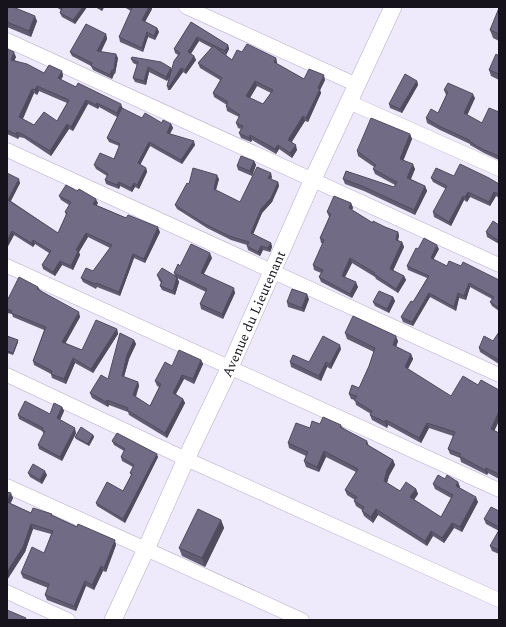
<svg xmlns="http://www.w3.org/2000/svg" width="506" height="627" font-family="Spectral,serif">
  <rect width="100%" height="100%" fill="#eee9fb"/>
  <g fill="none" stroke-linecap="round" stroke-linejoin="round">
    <defs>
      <g id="minor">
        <polyline points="186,7 357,85"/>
        <path d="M 7,40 C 170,116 335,189 499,265"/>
        <polyline points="349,102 499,169"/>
        <polyline points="7,150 499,375"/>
        <polyline points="7,266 499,490"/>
        <polyline points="7,375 186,459 499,600"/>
        <polyline points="7,486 302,620"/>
        <polyline points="7,592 68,620"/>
      </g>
      <g id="major">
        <path id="s1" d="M 113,620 L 146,549 L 186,459 L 230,367 L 313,179 L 393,7"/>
      </g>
    </defs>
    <use href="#minor" stroke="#b4adc8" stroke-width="15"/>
    <use href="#major" stroke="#b4adc8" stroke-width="18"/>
    <use href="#minor" stroke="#fff" stroke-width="14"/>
    <use href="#major" stroke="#fff" stroke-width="17"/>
  </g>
  <g fill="#625c72" fill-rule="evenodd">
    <polygon points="7,7 37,21 31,37 7,27"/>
    <polygon points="56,7 87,7 75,24 62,17 60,13 61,10"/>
    <polygon points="95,7 104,7 102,11"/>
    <polygon points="124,7 151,7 152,9 145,22 157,28 159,32 155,40 148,37 143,52 120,42 119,37 131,11"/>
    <polygon points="499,8 499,41 493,38 490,30"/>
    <path d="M 191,22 L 228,45 L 229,49 L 226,55 L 222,52 L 232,60 L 242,52 L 276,58 L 277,63 L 277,64 L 304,79 L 325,80 L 320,90 L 321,93 L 308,122 L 305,121 L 291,142 L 297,150 L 292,158 L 279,149 L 276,154 L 252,140 L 251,142 L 241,138 L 239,133 L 241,129 L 238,128 L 236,123 L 239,117 L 227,111 L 226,106 L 227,105 L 214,97 L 213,93 L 220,80 L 200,68 L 198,63 L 212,48 L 199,41 L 191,54 L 194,56 L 196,60 L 186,74 L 183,72 L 170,90 L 168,90 L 167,86 L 169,77 L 167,81 L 149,72 L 146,85 L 135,82 L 133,78 L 137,65 L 133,63 L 131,59 L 171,68 L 172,70 L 178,55 L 175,53 L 174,49 ZM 257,86 L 271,93 L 263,104 L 250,98 Z"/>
    <polygon points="106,34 107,39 101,52 118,58 115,74 114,74 112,79 93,70 91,66 72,56 70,52"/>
    <path d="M 7,49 L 16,57 L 14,60 L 44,73 L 62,71 L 63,76 L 61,80 L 142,118 L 162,123 L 171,124 L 173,128 L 170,134 L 195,145 L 182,164 L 150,146 L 140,165 L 146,168 L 147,172 L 139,189 L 135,187 L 132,192 L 120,186 L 119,189 L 106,184 L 105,180 L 107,176 L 96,169 L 94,165 L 114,159 L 119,146 L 109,142 L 107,138 L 117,117 L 99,107 L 98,109 L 88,104 L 73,131 L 69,129 L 51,156 L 24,138 L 19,137 L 18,139 L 7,134 ZM 39,91 L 67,103 L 57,121 L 34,125 L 23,119 L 34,93 L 37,95 Z"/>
    <polygon points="499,56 499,80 491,76 489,70"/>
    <polygon points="417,81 418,85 402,113 390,108 389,104"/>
    <polygon points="444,90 475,98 467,115 482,123 499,112 499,160 484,153 470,145 470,144 440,130 427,123 426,118 438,113 446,95"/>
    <polygon points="410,134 412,139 403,160 415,169 411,179 425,186 427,191 415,215 364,191 345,184 343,179 394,187 395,185 375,174 373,169 374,167 358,156 357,151"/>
    <polygon points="254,161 256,165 252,176 238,170 237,166"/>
    <polygon points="7,173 20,183 11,201 58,233 66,215 65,212 69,205 61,200 59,196 98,203 96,205 160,232 145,263 134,258 120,296 97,287 96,289 83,282 81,278 93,271 110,248 88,237 79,252 80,255 73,270 62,265 55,276 43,269 42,265 49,253 35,244 33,247 14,235 7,248"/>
    <polygon points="454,176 499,184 499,198 496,196 490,206 470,197 467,202 464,200 451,226 434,217 433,212 446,189 433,182 431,178"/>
    <polygon points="272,177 271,179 278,182 279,186 272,202 262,213 253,234 271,243 272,247 270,252 263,250 260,256 248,250 247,246 247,245 231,240 207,228 177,209 175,205 189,184 219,179 216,190 240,202"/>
    <polygon points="351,203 353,208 352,210 373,223 398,232 399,236 398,240 398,241 402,242 404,247 393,270 404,276 406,280 398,293 376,279 375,277 352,263 345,277 358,287 352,298 321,282 319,277 321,273 314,270 313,265 323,244 321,243 320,238 329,217 327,212"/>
    <polygon points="499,225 499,244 487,237 486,232"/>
    <polygon points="439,249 433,260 447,266 499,280 499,311 492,306 490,302 492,299 470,287 466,300 459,298 456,311 430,297 413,326 403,322 401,317 413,302 427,278 408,270 407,266"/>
    <polygon points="212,258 204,274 235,293 223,319 201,309 200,304 206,292 177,278 179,282 175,295 162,290 160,286 161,283 159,280 157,275 175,276 174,273 180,266"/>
    <polygon points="38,287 40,290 80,317 65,343 82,350 117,329 118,334 93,373 75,363 66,384 52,378 51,374 34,365 33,361 44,330 13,317 12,314 7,313 7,301"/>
    <polygon points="393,297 395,301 389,313 375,306 373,302"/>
    <polygon points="309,299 304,312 288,307 287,302"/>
    <polygon points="499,332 499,364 480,352 479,348 493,341"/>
    <polygon points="345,333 398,341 396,347 411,354 413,359 408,369 495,431 499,433 499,479 488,473 487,475 461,462 460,458 450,454 448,449 453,436 429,428 421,443 388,425 387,428 372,420 370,415 371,414 356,405 355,400 351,399 349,394 359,388 369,366 374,352 347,339"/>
    <polygon points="7,336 18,340 18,342 13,355 7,353"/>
    <polygon points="134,340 136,344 129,359 124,377 138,382 139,386 136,397 150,406 159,387 157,386 155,381 172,366 201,360 203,364 194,384 184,379 176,394 183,399 185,403 167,438 129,415 128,412 109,405 108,407 92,398 90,393 108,379"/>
    <polygon points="341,349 331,369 327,367 321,381 291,367 290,362 309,362"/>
    <polygon points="62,407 64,411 60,420 76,433 62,461 39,449 38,445 44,434 42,431 19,419 18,415 50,414"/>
    <polygon points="320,424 341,425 342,427 369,446 393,460 395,465 389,476 387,483 400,491 416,489 418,494 414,500 441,517 451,498 435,489 433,484 445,479 458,482 460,488 478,502 462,532 454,528 444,543 433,536 427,546 378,515 373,523 364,516 362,511 362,510 356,506 354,501 355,500 347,495 345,490 356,472 326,457 319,472 306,467 304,461 306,456 289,448 288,443 310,428"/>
    <polygon points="93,435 94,437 89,446 76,439 75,437"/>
    <polygon points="112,441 158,457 125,523 97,506 96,503 123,491 131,475 130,473 133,467 122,461 121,457 124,451 114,445"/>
    <polygon points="28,473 47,475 42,484 30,477"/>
    <polygon points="7,492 13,498 10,503 31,513 52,515 116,545 106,572 103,571 94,590 86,586 76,611 47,600 45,595 48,588 23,578 21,573 44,553 51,534 33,529 25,552 7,580"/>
    <polygon points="499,511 499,554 492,551 490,546 499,531 486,524 484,519"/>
    <polygon points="221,520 224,528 205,567 182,556 179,548"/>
  </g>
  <g fill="#504b5d">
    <polygon points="83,7 87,7 75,24 73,20"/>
    <polygon points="100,7 104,7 102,11"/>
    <polygon points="149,7 151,7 152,9 143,25 142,20"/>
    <polygon points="35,16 37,21 31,37 29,31"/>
    <polygon points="157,28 159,32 155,40 154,36"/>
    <polygon points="147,32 148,37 143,52 142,48"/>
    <polygon points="106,34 107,39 99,55 97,51"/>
    <polygon points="197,37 199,41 189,56 188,52"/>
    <polygon points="228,45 229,49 226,55 225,51"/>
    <polygon points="14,52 16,57 13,64 11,60"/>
    <polygon points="116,54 118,58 115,74 114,70"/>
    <polygon points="194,56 196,60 186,74 185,70"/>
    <polygon points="276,58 277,63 275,67 274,62"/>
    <polygon points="148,67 149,72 146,85 144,81"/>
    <polygon points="171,68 172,72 167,81 166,77"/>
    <polygon points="181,68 183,72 170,90 169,87"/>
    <polygon points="112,70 114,74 112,79 110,75"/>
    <polygon points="62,71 63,76 59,83 58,78"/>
    <polygon points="324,75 325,80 320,90 321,93 308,122 306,118 318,88"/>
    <polygon points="255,81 257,86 248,101 246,96"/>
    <polygon points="417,81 418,85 402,113 400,109"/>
    <polygon points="37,86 39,91 37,95 35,90"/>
    <polygon points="32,89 34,93 21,122 19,117"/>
    <polygon points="473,94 475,98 466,118 464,113"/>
    <polygon points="86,100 88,104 73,131 71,127"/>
    <polygon points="97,103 99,107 98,109 96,105"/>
    <polygon points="121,104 123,109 118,118 117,113"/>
    <polygon points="303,116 305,121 290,145 288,140"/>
    <polygon points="67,124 69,129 51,156 50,151"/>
    <polygon points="171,124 173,128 168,137 167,133"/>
    <polygon points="17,132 19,137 18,139 16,134"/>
    <polygon points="410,134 412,139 402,164 400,159"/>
    <polygon points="250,135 252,140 251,142 249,138"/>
    <polygon points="194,141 195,145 182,164 181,160"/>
    <polygon points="149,142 150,146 139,167 138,163"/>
    <polygon points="278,145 279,149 276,154 275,149"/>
    <polygon points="296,145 297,150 292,158 290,153"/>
    <polygon points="254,161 256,165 252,176 250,171"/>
    <polygon points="413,164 415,169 409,183 407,178"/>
    <polygon points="146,168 147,172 139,189 137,185"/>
    <polygon points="271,173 272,177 270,182 268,178"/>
    <polygon points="217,175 219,179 215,193 214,189"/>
    <polygon points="19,179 20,183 9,204 8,200"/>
    <polygon points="119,182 120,186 119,189 117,185"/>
    <polygon points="278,182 279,186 272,202 262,213 252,237 251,233 261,209"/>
    <polygon points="134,183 135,187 132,192 131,188"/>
    <polygon points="425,186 427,191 415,215 414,210"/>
    <polygon points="468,192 470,197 467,202 465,197"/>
    <polygon points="494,192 496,196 490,206 489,202"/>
    <polygon points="463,196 464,200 451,226 449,222"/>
    <polygon points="96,199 98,203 95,208 93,204"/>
    <polygon points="351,203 353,208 350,213 349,208"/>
    <polygon points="158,227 160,232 145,263 144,259"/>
    <polygon points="12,231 14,235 7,248 7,241"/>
    <polygon points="398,232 399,236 398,240 399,242 398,245 396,237"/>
    <polygon points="86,233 88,237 79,252 80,255 73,270 71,266 76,250"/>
    <polygon points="33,240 35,244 33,247 31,243"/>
    <polygon points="402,242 404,247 392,273 390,269"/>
    <polygon points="271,243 272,247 270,252 268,248"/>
    <polygon points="437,245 439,249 432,262 431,258"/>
    <polygon points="261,246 263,250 260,256 258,252"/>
    <polygon points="210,253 212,258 202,277 201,273"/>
    <polygon points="133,254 134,258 120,296 119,292"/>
    <polygon points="350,258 352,263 343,281 342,276"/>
    <polygon points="60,261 62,265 55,276 53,272"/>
    <polygon points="404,276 406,280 398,293 396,289"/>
    <polygon points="177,277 179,282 175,295 173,291"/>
    <polygon points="356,282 358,287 352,298 350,294"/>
    <polygon points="469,283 470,287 466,300 464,296"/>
    <polygon points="234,288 235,293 223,319 222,314"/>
    <polygon points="429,293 430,297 413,326 412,322"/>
    <polygon points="458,293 459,298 456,311 454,307"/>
    <polygon points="307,294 309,299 304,312 302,308"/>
    <polygon points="393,297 395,301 389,313 387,309"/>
    <polygon points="79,312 80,317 64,346 62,342"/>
    <polygon points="117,329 118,334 93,373 91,369"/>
    <polygon points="396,336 398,341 395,350 393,345"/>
    <polygon points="18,340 18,342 13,355 13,353"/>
    <polygon points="134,340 136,344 129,359 123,380 122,376 127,355"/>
    <polygon points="340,345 341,349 331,369 330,364"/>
    <polygon points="411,354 413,359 406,372 405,367"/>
    <polygon points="73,358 75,363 66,384 64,379"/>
    <polygon points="201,360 203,364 194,384 193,379"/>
    <polygon points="326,362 327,367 321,381 319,376"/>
    <polygon points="182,375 184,379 174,397 173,393"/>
    <polygon points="138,382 139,386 134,400 133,395"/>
    <polygon points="183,399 185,403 167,438 165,433"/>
    <polygon points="107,400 109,405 108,407 106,402"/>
    <polygon points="62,407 64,411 59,422 57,418"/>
    <polygon points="499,411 499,421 493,434 491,429"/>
    <polygon points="386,420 388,425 387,428 385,422"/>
    <polygon points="427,423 429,428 421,443 419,438"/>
    <polygon points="75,428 76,433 62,461 60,457"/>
    <polygon points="93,435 94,437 89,446 88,444"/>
    <polygon points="367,441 369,446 366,444"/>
    <polygon points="324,451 326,457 319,472 317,467"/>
    <polygon points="157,454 158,457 125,523 123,519"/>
    <polygon points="393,460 395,465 389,476 386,486 384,481 387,470"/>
    <polygon points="486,468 488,473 487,475 485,470"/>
    <polygon points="45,471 47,475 42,484 40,480"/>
    <polygon points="458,482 460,487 458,491 456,486"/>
    <polygon points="416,489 418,494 412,502 410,497"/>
    <polygon points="11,493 13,498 9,507 7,502"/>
    <polygon points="476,497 478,502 462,532 460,527"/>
    <polygon points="376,509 378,515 373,523 371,517"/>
    <polygon points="221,520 224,528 205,567 202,558"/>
    <polygon points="452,523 454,528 444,543 442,538"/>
    <polygon points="31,524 33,529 25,552 7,580 7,572"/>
    <polygon points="431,531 433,536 427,546 425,541"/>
    <polygon points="115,540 116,545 106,572 104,568"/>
    <polygon points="101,566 103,571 94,590 92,585"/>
    <polygon points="85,581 86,586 76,611 74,606"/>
  </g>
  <g fill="#726b85" stroke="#504b5d" fill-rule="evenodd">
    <polygon points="7,7 13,7 35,16 29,31 7,22"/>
    <polygon points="61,7 83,7 73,20 60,13 62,8"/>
    <polygon points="130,7 149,7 142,20 157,28 154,36 147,32 142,48 119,37 132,8"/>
    <polygon points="499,8 499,34 490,30"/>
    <polygon points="191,22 228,45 225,51 197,37 188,52 194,56 185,70 181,68 169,87 167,86 174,61 180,53 174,49"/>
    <polygon points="86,24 106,34 97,51 116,54 114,70 112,70 110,75 91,66 92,63 70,52"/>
    <path d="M 247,44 L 276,58 L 274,62 L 304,79 L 309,69 L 324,75 L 318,88 L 320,89 L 306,118 L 303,116 L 288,140 L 296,145 L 290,153 L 278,145 L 275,149 L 250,135 L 249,138 L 239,133 L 243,126 L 236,123 L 240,115 L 226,106 L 228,102 L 213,93 L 222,78 L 198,63 L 213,46 L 232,60 L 237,50 L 242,52 ZM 255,81 L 273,90 L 263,104 L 246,96 Z"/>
    <path d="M 7,49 L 14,52 L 11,60 L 27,64 L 44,73 L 49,65 L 62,71 L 58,78 L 76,87 L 78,83 L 121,104 L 117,113 L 97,103 L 96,105 L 86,100 L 71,127 L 67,124 L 50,151 L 22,134 L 17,132 L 16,134 L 7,130 ZM 37,86 L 69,100 L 57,121 L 44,112 L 34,125 L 19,117 L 32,89 L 35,90 Z"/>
    <polygon points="496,54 499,56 499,74 489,70"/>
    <polygon points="132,57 161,62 171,68 166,77 148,67 144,81 133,78 138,62 131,59"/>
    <polygon points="405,74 417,81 400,109 389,104"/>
    <polygon points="448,83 473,94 464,113 482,123 489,108 499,112 499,156 482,149 469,141 469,140 439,126 426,118 431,109 438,113 448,92 444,90"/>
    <polygon points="122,108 142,118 145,113 162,123 163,120 171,124 167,133 194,141 181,160 149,142 138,163 146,168 137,185 134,183 131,188 119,182 117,185 105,180 108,174 94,165 100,153 114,159 120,144 107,138"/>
    <polygon points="371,118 410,134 400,159 413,164 407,178 425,186 414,210 362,186 343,179 346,171 394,187 397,182 373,169 376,165 357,151"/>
    <polygon points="241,156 254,161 250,171 237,166"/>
    <polygon points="460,164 489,178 499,184 499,194 494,192 489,202 468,192 465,197 463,196 449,222 433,212 447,186 431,178 436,168 454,176"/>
    <polygon points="257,167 271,173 268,178 278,182 271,198 261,209 251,233 271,243 268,248 261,246 258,252 247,246 249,242 229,236 205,224 175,205 187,183 189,184 193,168 217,175 214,189 240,202"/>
    <polygon points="7,173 19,179 8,200 58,233 67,213 65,212 71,202 59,196 66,185 77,191 79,189 96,199 93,204 126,218 128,215 158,227 144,259 133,254 119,292 96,283 95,284 81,278 86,268 93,271 112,245 86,233 76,250 78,251 71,266 60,261 53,272 42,265 51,251 33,240 31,243 12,231 7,241"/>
    <polygon points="334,196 351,203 349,208 373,223 373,221 385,227 398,232 396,237 397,237 396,240 402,242 390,269 404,276 396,289 374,274 375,273 350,258 342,276 356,282 350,294 319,277 323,270 313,265 324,240 320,238 331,214 327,212"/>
    <polygon points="493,221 499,225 499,241 486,232"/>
    <polygon points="424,238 437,245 431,258 447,266 449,261 461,266 463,262 499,280 499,308 490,302 494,297 469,283 464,296 458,293 454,307 429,293 412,322 401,317 409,304 411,301 413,302 429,276 407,266 416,248 418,249"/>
    <polygon points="191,244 210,253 201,273 234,288 222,314 200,304 207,289 174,273 178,264 180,266"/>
    <polygon points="162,268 177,277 173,291 160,286 162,281 157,275"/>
    <polygon points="19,277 38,287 37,289 79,312 62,342 82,350 96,320 117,329 91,369 73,358 64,379 51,374 52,371 33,361 46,327 11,313 12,311 7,309 7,301"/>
    <polygon points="292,289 307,294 302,308 287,302"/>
    <polygon points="379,291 393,297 387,309 373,302"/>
    <polygon points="353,316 396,336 393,345 411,354 405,367 451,396 463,376 478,385 481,380 499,390 499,411 491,429 499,433 499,474 486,468 485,470 459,456 461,454 448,449 455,432 427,423 419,438 386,420 385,422 370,415 372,411 354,400 357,396 349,394 352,385 359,388 369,366 375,348 345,333"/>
    <polygon points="499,332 499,360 479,348 484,336 493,341"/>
    <polygon points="120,333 134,340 127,355 122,376 138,382 133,395 150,406 161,384 155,381 165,362 172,366 179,350 201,360 193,379 182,375 173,393 183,399 165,433 127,410 128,408 107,400 106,402 90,393 101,375 108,379"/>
    <polygon points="7,336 18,340 13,353 7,351"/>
    <polygon points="323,336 340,345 330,364 326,362 319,376 290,362 293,355 309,362"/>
    <polygon points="25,401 50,414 54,403 62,407 57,418 75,428 60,457 38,445 45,431 42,430 43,428 18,415"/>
    <polygon points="323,417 341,425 340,427 367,441 366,444 393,460 387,470 384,481 400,491 406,482 416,489 410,497 441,517 453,495 433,484 438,475 445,479 447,475 458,482 456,486 476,497 460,527 452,523 442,538 431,531 425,541 376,509 371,517 362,511 364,507 354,501 357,497 345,490 358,469 324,451 317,467 304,461 308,452 288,443 296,423 310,428 312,421 320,424"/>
    <polygon points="81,427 93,435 88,444 75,437"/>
    <polygon points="117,433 157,454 123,519 96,503 107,482 123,491 132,474 130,473 134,465 121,457 125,449 112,441"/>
    <polygon points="33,464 45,471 40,480 28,473"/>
    <polygon points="7,492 11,493 7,502 31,513 33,508 52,514 51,515 77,527 78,524 115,540 104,568 101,566 92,585 85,581 74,606 45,595 49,584 21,573 32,547 44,553 53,531 31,524 23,547 7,572"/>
    <polygon points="491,507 499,511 499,527 484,519"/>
    <polygon points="198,509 221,520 202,558 179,548"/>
    <polygon points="499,530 499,550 490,546"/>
    <polygon points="7,610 26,618 25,620 7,620"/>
  </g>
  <g text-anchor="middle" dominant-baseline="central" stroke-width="3" stroke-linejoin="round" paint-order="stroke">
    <g font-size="14" fill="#16131d" stroke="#fff">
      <text stroke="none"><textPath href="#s1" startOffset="337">Avenue du Lieutenant</textPath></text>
    </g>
  </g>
  <rect width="506" height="627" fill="none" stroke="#16131d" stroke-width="16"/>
</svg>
